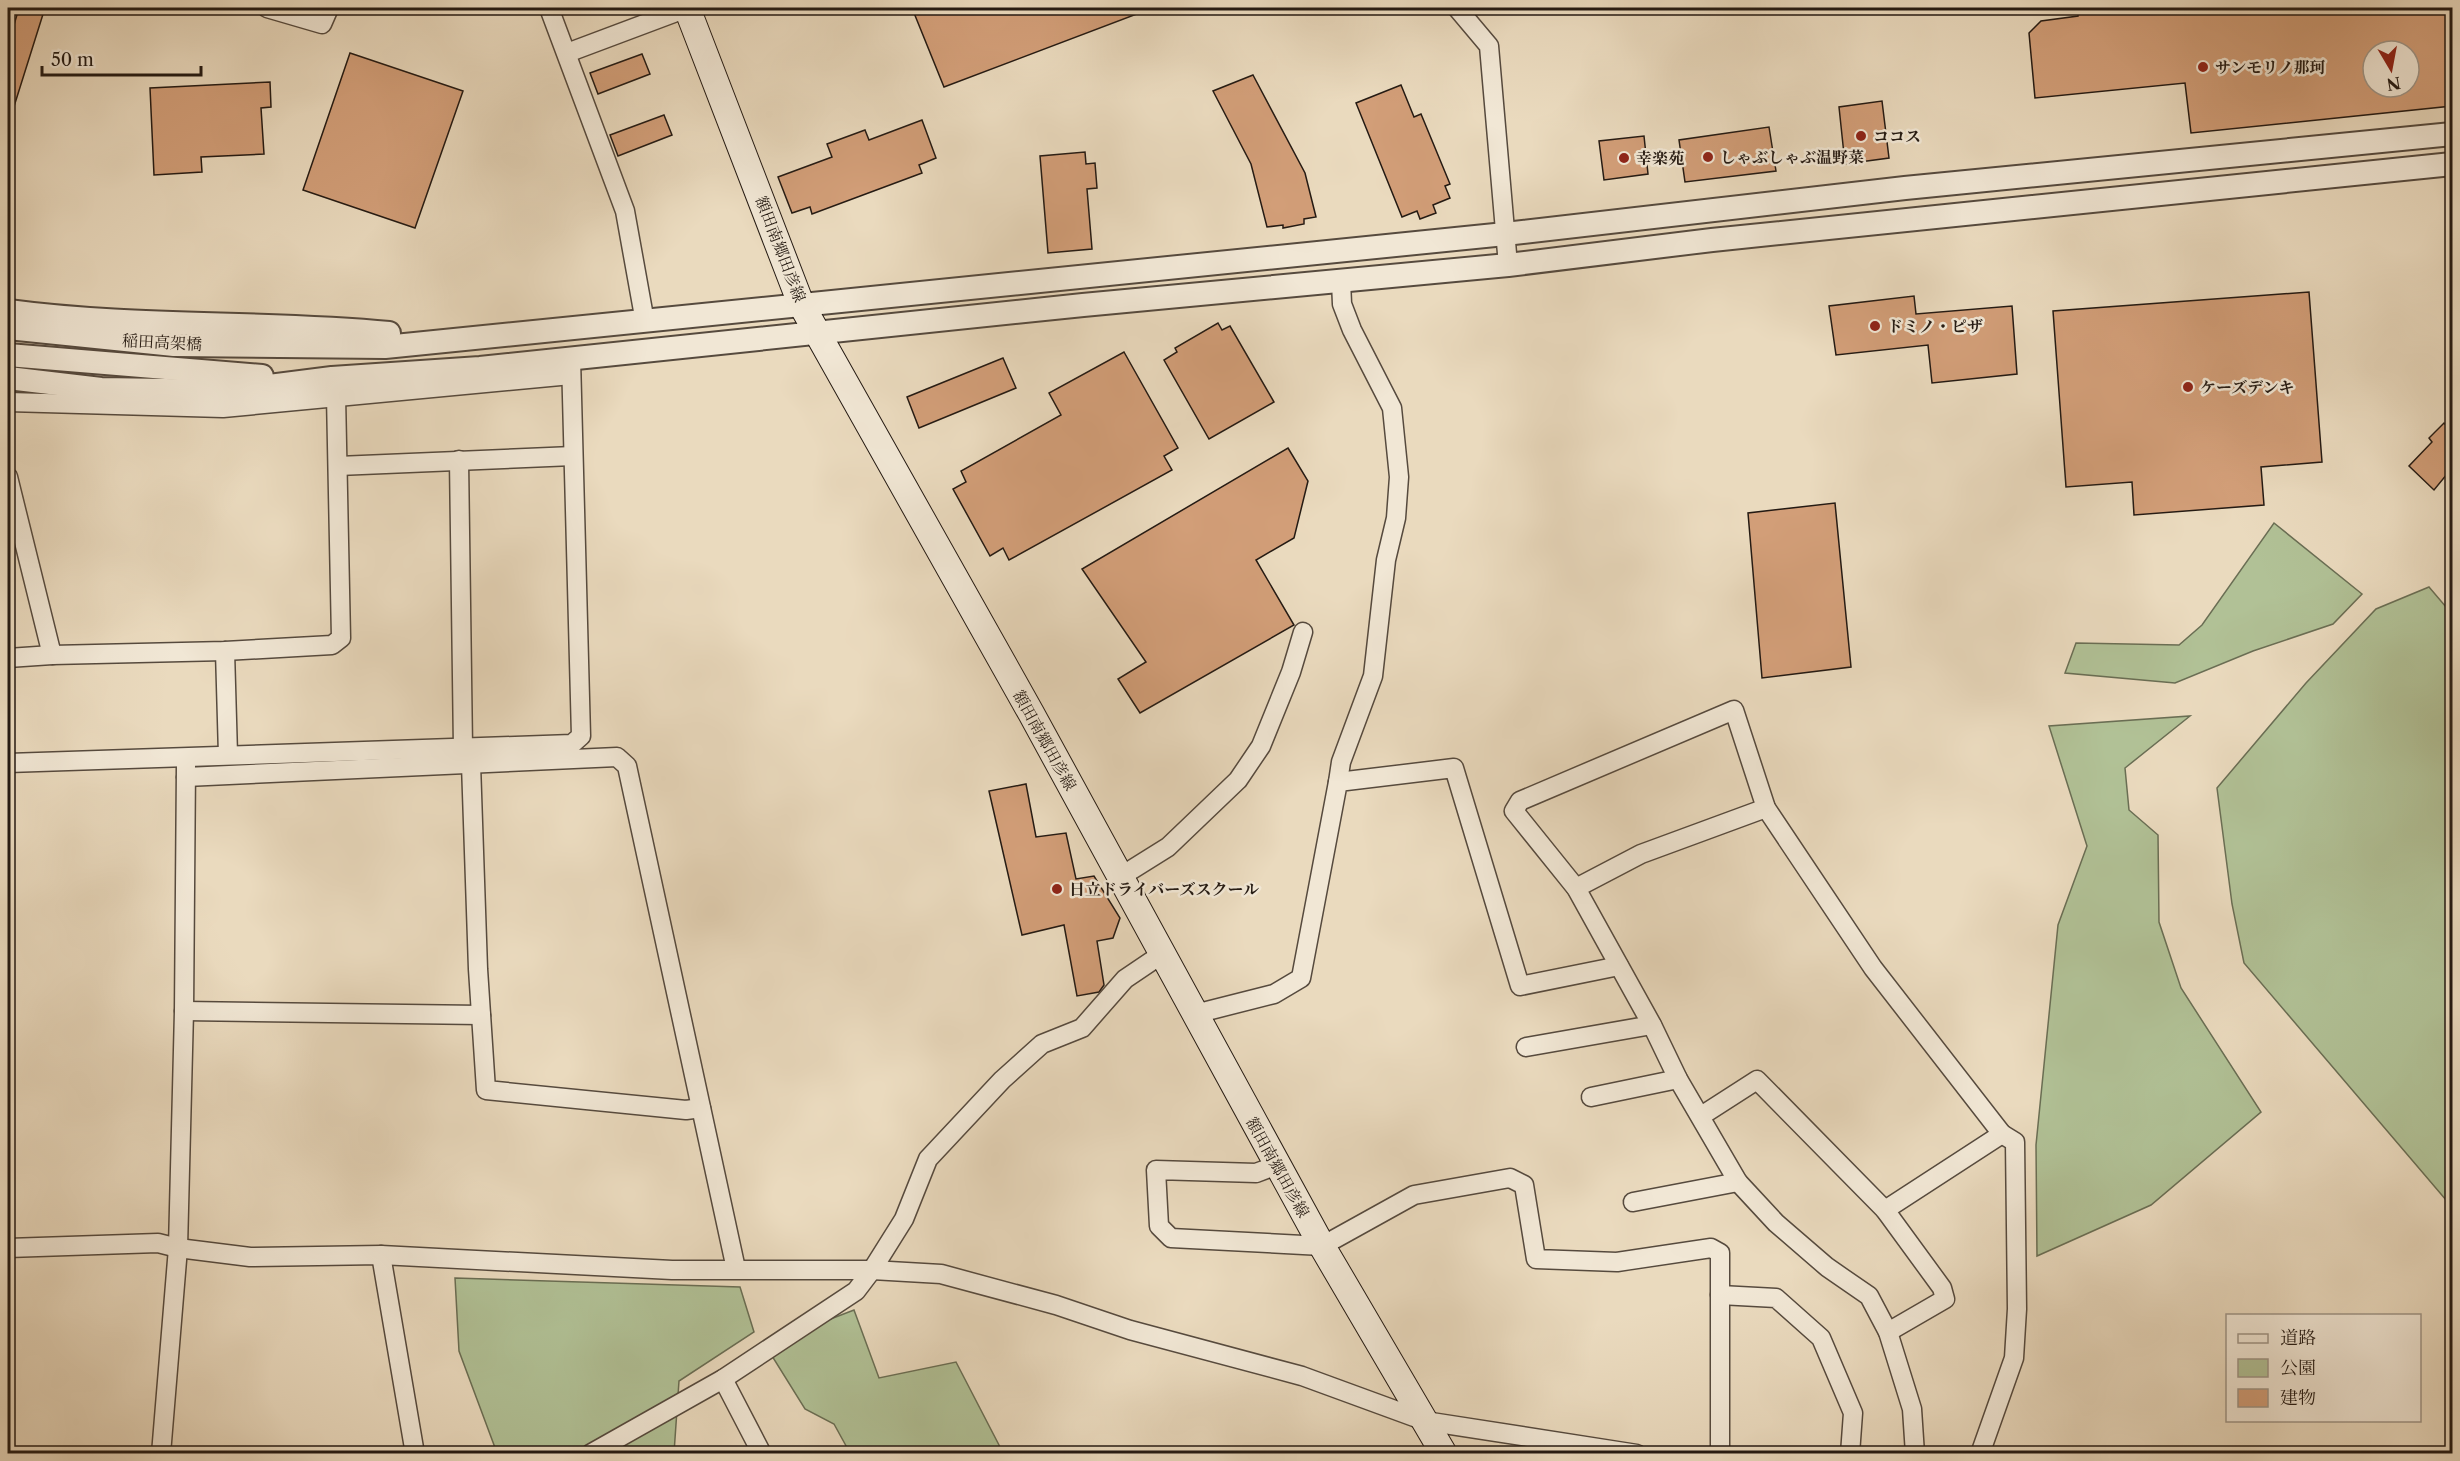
<svg xmlns="http://www.w3.org/2000/svg" width="2460" height="1461" font-family="'Libre Caslon Text','Noto Serif JP',serif">
  <rect width="100%" height="100%" fill="#eadabe"/>
  <filter id="stains"><feTurbulence type="fractalNoise" baseFrequency=".00333" numOctaves="4"/><feColorMatrix values="0 0 0 0 .2 0 0 0 0 .09 0 0 0 0 .02 0 0 0 .5 -.17"/></filter>
  <radialGradient id="worn" r=".72"><stop offset=".6" stop-color="#630" stop-opacity="0"/><stop offset="1" stop-color="#630" stop-opacity=".3"/></radialGradient>
  <g fill="#b1c196" stroke="#6a6e54" stroke-width="1.5">
    <polygon points="2274,523 2362,594 2333,624 2253,651 2175,683 2065,673 2076,643 2179,645 2202,625"/>
    <polygon points="2429,587 2452,614 2452,1207 2244,963 2232,904 2217,788 2306,683 2376,609"/>
    <polygon points="2190,716 2125,768 2129,810 2158,835 2159,922 2181,988 2261,1112 2151,1205 2037,1256 2036,1145 2058,925 2087,846 2049,726"/>
    <polygon points="455,1278 740,1287 754,1332 679,1381 674,1453 497,1453 459,1351"/>
    <polygon points="854,1310 879,1378 956,1362 1000,1447 971,1454 850,1453 834,1424 805,1409 772,1356 828,1320"/>
  </g>
  <g fill="#d29e78" stroke="#241a13" stroke-width="1.5" fill-rule="evenodd">
    <polygon points="19,8 32,8 44,11 11,116 8,116 8,45"/>
    <polygon points="912,8 1150,8 1150,9 944,87"/>
    <path d="M 2078,8 L 2452,8 L 2452,106 L 2191,133 L 2185,83 L 2035,98 L 2029,33 L 2041,21 L 2078,16 ZM 2373,51 L 2409,51 L 2409,87 L 2373,87 Z"/>
    <polygon points="350,53 463,91 415,228 303,190"/>
    <polygon points="642,54 650,74 598,94 590,73"/>
    <polygon points="1253,75 1305,173 1316,217 1304,219 1304,224 1283,228 1283,225 1267,227 1251,164 1213,91"/>
    <polygon points="270,82 271,107 261,108 264,154 201,157 202,172 154,175 150,88"/>
    <polygon points="1401,85 1414,117 1421,114 1450,184 1445,186 1450,198 1433,205 1436,213 1420,219 1417,211 1402,217 1356,103"/>
    <polygon points="1882,101 1889,158 1845,164 1839,107"/>
    <polygon points="664,115 672,135 618,156 610,135"/>
    <polygon points="922,120 936,158 919,165 922,173 812,214 810,207 792,213 778,177 832,157 827,144 865,130 869,140"/>
    <polygon points="1769,127 1776,171 1685,182 1679,140"/>
    <polygon points="1644,136 1648,174 1604,180 1599,141"/>
    <polygon points="1085,152 1086,164 1095,163 1097,188 1087,189 1092,249 1048,253 1040,156"/>
    <polygon points="2309,292 2322,462 2261,467 2264,505 2134,515 2132,482 2066,487 2053,311"/>
    <polygon points="1914,296 1916,314 2012,306 2017,374 1932,383 1928,345 1836,355 1829,306"/>
    <polygon points="1218,323 1222,330 1230,326 1274,402 1209,439 1164,360 1177,352 1175,348"/>
    <polygon points="1124,352 1178,448 1164,456 1172,470 1009,560 1003,548 990,556 953,489 966,482 961,471 1061,415 1049,393"/>
    <polygon points="1003,358 1016,388 919,428 907,397"/>
    <polygon points="2444,423 2452,432 2452,468 2434,490 2409,466 2432,442 2429,438"/>
    <polygon points="1288,448 1308,481 1294,538 1256,560 1294,625 1140,713 1118,679 1146,662 1082,569"/>
    <polygon points="1835,503 1851,667 1762,678 1748,513"/>
    <polygon points="1026,784 1036,837 1066,833 1076,879 1094,876 1120,918 1113,938 1097,941 1104,985 1099,992 1077,996 1064,925 1022,935 989,791"/>
  </g>
  <g fill="none" stroke-linecap="round" stroke-linejoin="round">
    <defs>
      <g id="minor">
        <polyline points="267,8 322,24 329,8"/>
        <polyline points="549,8 625,211 645,322"/>
        <polyline points="1457,8 1489,46 1508,265"/>
        <polyline points="567,53 687,8"/>
        <polyline points="8,402 223,408 571,375"/>
        <polyline points="459,460 463,748"/>
        <polyline points="338,466 573,456"/>
        <polyline points="8,477 52,655 225,651 332,645 341,638 336,396 332,378"/>
        <polyline points="225,651 228,755"/>
        <polyline points="8,658 52,655"/>
        <polyline points="8,763 572,744 581,736 571,359"/>
        <polyline points="471,764 478,969 486,1090 686,1110 701,1108"/>
        <polyline points="186,777 617,757 627,766 736,1269"/>
        <polyline points="1338,782 1341,762 1373,676 1386,560 1396,518 1399,477 1392,408 1352,330 1342,304 1341,281"/>
        <polyline points="1120,877 1168,847 1238,780 1261,746 1291,672 1303,632"/>
        <polyline points="1576,888 1641,854 1766,808"/>
        <polyline points="184,1011 481,1015"/>
        <polyline points="1195,1014 1274,994 1301,978 1338,782 1454,768 1520,986 1619,966"/>
        <polyline points="1526,1047 1652,1025"/>
        <polyline points="1591,1097 1678,1079"/>
        <polyline points="1701,1116 1757,1080 1885,1210 1942,1288 1945,1299 1888,1332"/>
        <polyline points="1277,1165 1256,1173 1156,1170 1159,1226 1171,1238 1322,1246 1414,1195 1510,1178 1524,1185 1536,1259 1617,1262 1711,1248 1720,1253 1720,1454"/>
        <polyline points="1633,1202 1738,1182"/>
        <polyline points="1885,1210 2002,1134 1873,968 1766,808 1734,710 1520,801 1514,811 1576,888 1652,1025 1678,1079 1738,1182 1776,1223 1827,1267 1869,1296 1888,1332 1912,1409 1915,1454"/>
        <polyline points="8,1248 158,1243 178,1248 250,1257 381,1255 672,1270 872,1270 941,1274 1056,1305 1130,1330 1302,1376 1425,1421 1637,1454"/>
        <polyline points="381,1255 415,1454"/>
        <polyline points="1720,1295 1776,1298 1821,1338 1853,1413 1850,1454"/>
        <polyline points="723,1379 762,1454"/>
        <polyline points="161,1454 178,1248 184,1011 186,765"/>
        <polyline points="590,1454 723,1379 856,1291 872,1270 904,1219 928,1159 1002,1080 1042,1044 1082,1028 1125,979 1162,954"/>
        <polyline points="1980,1454 2014,1358 2017,1309 2015,1142 2002,1134"/>
      </g>
      <g id="tertiary">
        <path d="M 8,311 C 134,328 262,321 389,333"/>
        <polyline points="8,328 174,345 385,347 1505,234 1905,188 2452,134"/>
        <polyline points="8,355 262,376"/>
        <polyline points="8,378 101,389 229,391 332,378 480,368 1083,305 1508,265 1712,240 2452,164"/>
      </g>
      <polyline id="secondary" points="687,8 801,304 1031,713 1322,1246 1444,1454"/>
    </defs>
    <use href="#minor" stroke="#564a3e" stroke-width="21"/>
    <use href="#tertiary" stroke="#564a3e" stroke-width="26"/>
    <use href="#secondary" stroke="#241a13" stroke-width="28"/>
    <use href="#minor" stroke="#f1e7d5" stroke-width="18"/>
    <use href="#tertiary" stroke="#f1e7d5" stroke-width="22"/>
    <use href="#secondary" stroke="#f1e7d5" stroke-width="26"/>
  </g>
  <g fill="#8f2418" stroke="#f1e7d5" stroke-width="2">
    <circle cx="2203" cy="67" r="6"/>
    <circle cx="1861" cy="136" r="6"/>
    <circle cx="1708" cy="157" r="6"/>
    <circle cx="1624" cy="158" r="6"/>
    <circle cx="1875" cy="326" r="6"/>
    <circle cx="2188" cy="387" r="6"/>
    <circle cx="1057" cy="889" r="6"/>
  </g>
  <g text-anchor="middle" dominant-baseline="central" stroke-width="5" stroke-linejoin="round" paint-order="stroke">
    <g font-size="16" font-weight="bold" fill="#241a13" stroke="#f1e7d5" text-anchor="start">
      <text x="2215" y="67">サンモリノ那珂</text>
      <text x="1873" y="136">ココス</text>
      <text x="1720" y="157">しゃぶしゃぶ温野菜</text>
      <text x="1636" y="158">幸楽苑</text>
      <text x="1887" y="326">ドミノ・ピザ</text>
      <text x="2200" y="387">ケーズデンキ</text>
      <text x="1069" y="889">日立ドライバーズスクール</text>
    </g>
    <g font-size="16" fill="#241a13" stroke="#f1e7d5">
      <text transform="translate(781 249) rotate(69)">額田南郷田彦線</text>
      <text transform="translate(162 342) rotate(3)">稲田高架橋</text>
      <text transform="translate(1045 740) rotate(61)">額田南郷田彦線</text>
      <text transform="translate(1278 1167) rotate(61)">額田南郷田彦線</text>
    </g>
  </g>
  <rect width="2460" height="1461" fill="none" stroke="#eadabe" stroke-width="30"/>
  <rect x="9" y="9" width="2442" height="1443" fill="none" stroke="#241a13" stroke-width="3"/>
  <rect x="15" y="15" width="2430" height="1431" fill="none" stroke="#241a13" stroke-width="1.5"/>
  <rect x="2226" y="1314" width="195" height="108" fill="#f1e7d5" stroke="#9f9587" stroke-width="1.5"/>
  <rect x="2238" y="1334" width="30" height="9" fill="#f1e7d5" stroke="#9f9587" stroke-width="1.5"/>
  <text x="2280" y="1344" font-size="18" fill="#241a13">道路</text>
  <rect x="2238" y="1359" width="30" height="18" fill="#b1c196" stroke="#9f9587" stroke-width="1.5"/>
  <text x="2280" y="1374" font-size="18" fill="#241a13">公園</text>
  <rect x="2238" y="1389" width="30" height="18" fill="#d29e78" stroke="#9f9587" stroke-width="1.5"/>
  <text x="2280" y="1404" font-size="18" fill="#241a13">建物</text>
  <g transform="translate(2391 69) rotate(170)"><circle r="28" fill="#f1e7d5" stroke="#9f9587" stroke-width="1.5"/>
  <path d="M0-4.5L10 22L0 15L-10 22Z" fill="#8f2418"/>
  <text y="-9" font-size="16" font-weight="bold" text-anchor="middle" fill="#241a13">N</text>
  </g>
  <path d="M42 66v9h159v-9" fill="none" stroke="#241a13" stroke-width="3"/>
  <text x="51" y="66" font-size="18" fill="#241a13" stroke="#f1e7d5" stroke-width="4.5" paint-order="stroke">50 m</text>
  <rect width="100%" height="100%" filter="url(#stains)"/>
  <rect width="100%" height="100%" fill="url(#worn)"/>
</svg>
